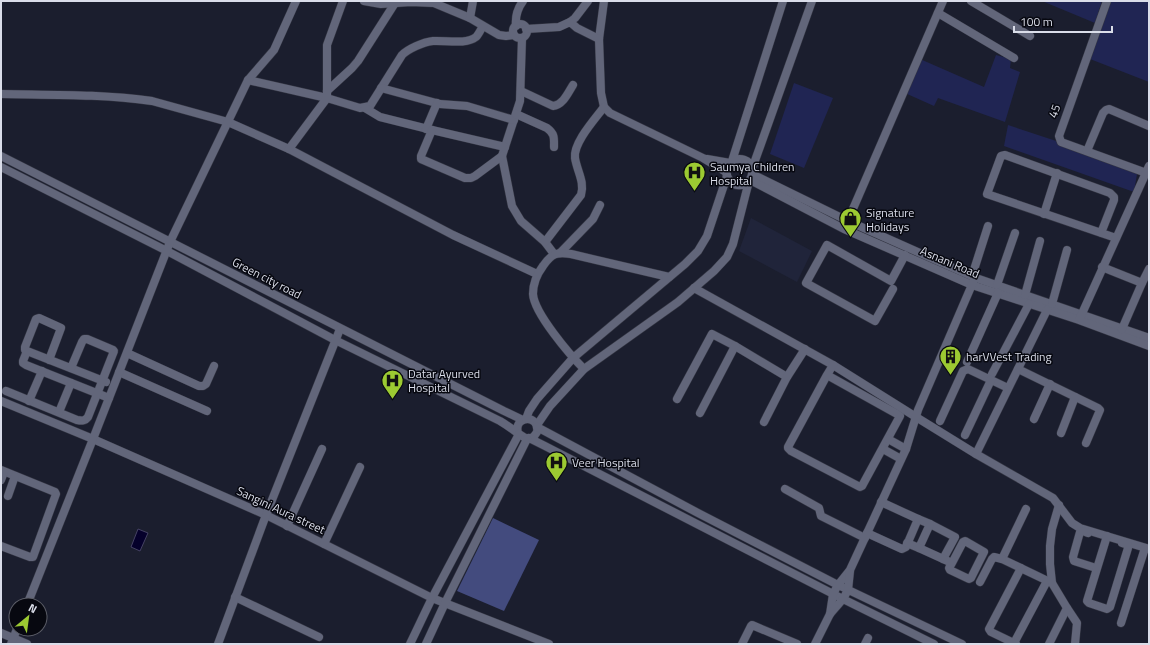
<svg xmlns="http://www.w3.org/2000/svg" width="1150" height="645" font-family="'Titillium Web',sans-serif">
  <rect width="100%" height="100%" fill="#1b1e2e"/>
  <polygon fill="#20243a" points="751,218 812,251 797,282 739,251"/>
  <g fill="#202553">
    <polygon points="1042,1 1102,1 1095,23"/>
    <polygon points="1108,1 1149,1 1149,82 1090,59"/>
    <polygon points="996,55 1011,59 1010,68 1020,72 1005,122 938,98 934,106 905,93 920,59 984,87"/>
    <polygon points="794,83 833,98 804,168 770,154"/>
    <polygon points="1008,125 1138,168 1134,192 1004,146"/>
  </g>
  <polygon fill="#434b7e" points="493,518 539,540 504,611 457,591"/>
  <polygon fill="#05002b" stroke="#454264" points="138,529 148,533 140,551 131,547"/>
  <g fill="none" stroke-linecap="round" stroke-linejoin="round">
    <defs>
      <g id="minor">
        <polyline points="364,1 381,4 411,2 434,3 470,18 499,35 506,36 514,35"/>
        <polyline points="604,1 599,39 601,93 604,107 610,113 703,158 726,172"/>
        <polyline points="971,1 1030,36"/>
        <polyline points="1107,1 1059,136 1061,142 1149,174"/>
        <polyline points="938,13 1014,58"/>
        <polyline points="470,18 473,1"/>
        <polyline points="570,22 575,18 588,1"/>
        <circle cx="520" cy="31" r="7"/>
        <path d="M 516,26 C 515,16 517,9 523,1"/>
        <polyline points="526,29 559,27 570,22 577,28 599,39"/>
        <polyline points="522,38 520,101 502,156 512,206 521,221 545,242 554,254"/>
        <path d="M 248,80 L 327,98 L 360,108 L 370,106 L 402,55 C 408,49 423,42 433,41 C 445,40 466,45 476,37 C 479,34 481,29 483,26"/>
        <polyline points="381,88 440,104 467,106 514,120"/>
        <polyline points="327,91 352,68 358,61 395,3"/>
        <path d="M 521,91 L 553,106 C 563,105 568,93 573,85"/>
        <path d="M 1,94 C 51,95 102,94 152,101 L 228,122 L 289,149 L 453,235 L 537,274"/>
        <polyline points="365,108 380,117 432,130 505,147"/>
        <path d="M 516,114 L 547,128 C 555,134 554,138 554,147"/>
        <polyline points="426,129 437,103"/>
        <polyline points="432,130 421,156 421,159 465,178 471,178 475,176 502,156"/>
        <polyline points="289,149 327,98 327,45 343,1"/>
        <polyline points="1087,151 1103,113 1106,110 1109,109 1149,126"/>
        <polyline points="1,156 504,411 523,420"/>
        <polyline points="707,159 730,163"/>
        <path d="M 732,161 C 740,157 750,159 752,169 C 753,173 752,177 749,181 C 736,194 717,175 732,161 L 783,1"/>
        <path d="M 1,167 L 167,251 L 335,340 L 500,421 C 505,424 511,428 516,432 C 524,437 530,444 537,432 C 540,414 513,415 518,433"/>
        <polyline points="752,169 812,1"/>
        <polyline points="752,174 848,221 976,278 1149,338"/>
        <polyline points="750,180 844,229 972,285 1079,320 1149,346"/>
        <polyline points="1044,214 1057,173"/>
        <polyline points="846,225 943,1"/>
        <polyline points="1101,233 1114,200 1114,197 1110,193 1005,155 1001,156 987,194 1116,238"/>
        <path d="M 545,242 L 581,195 C 585,182 577,171 575,158 C 573,143 595,119 604,107"/>
        <polyline points="560,253 593,219 600,205"/>
        <polyline points="1102,267 1142,283 1149,269"/>
        <polyline points="972,276 988,226"/>
        <polyline points="997,285 1015,233"/>
        <polyline points="694,288 833,365 916,417 976,454 1053,498 1072,523 1080,528 1149,549"/>
        <polyline points="893,289 875,321 806,283 827,245 891,281 905,255"/>
        <polyline points="1025,295 1040,241"/>
        <polyline points="1052,304 1067,250"/>
        <polyline points="1080,318 1149,166"/>
        <polyline points="1122,329 1142,283"/>
        <polyline points="27,351 23,361 23,363 26,365 109,398"/>
        <polyline points="127,353 199,386 203,386 206,384 214,366"/>
        <polyline points="49,360 61,328 39,318 36,319 25,347 25,350 27,351 106,382"/>
        <polyline points="967,362 998,293"/>
        <path d="M 584,369 C 570,355 534,313 533,294 C 533,283 537,274 543,266 C 552,253 557,252 571,254 L 669,277"/>
        <polyline points="1018,369 1098,408 1100,410 1086,443"/>
        <polyline points="119,372 207,411"/>
        <polyline points="992,374 1029,304"/>
        <polyline points="827,375 897,414 900,416 862,486 860,487 791,451 788,448 788,447 827,375 833,365"/>
        <path d="M 6,391 L 77,420 C 82,421 85,421 88,417 L 114,351 L 113,350 L 87,339 L 84,339 L 82,342 L 71,368"/>
        <polyline points="677,399 712,334 735,346 787,377"/>
        <polyline points="1,401 93,439 266,515 432,598 549,644"/>
        <polyline points="29,401 42,371"/>
        <polyline points="59,412 71,383"/>
        <polyline points="700,413 735,346"/>
        <polyline points="526,419 529,411 537,399 573,358 685,264 698,251 707,236 727,176"/>
        <polyline points="1034,419 1050,384"/>
        <polyline points="940,421 963,371 968,369 1008,388"/>
        <polyline points="764,422 787,377 805,349"/>
        <polyline points="537,425 550,406 584,369 678,302 714,271 727,257 733,244 749,181"/>
        <polyline points="537,427 698,513 838,585 962,644"/>
        <polyline points="1061,433 1075,397"/>
        <polyline points="965,435 991,380"/>
        <polyline points="529,438 545,446 843,599 934,644"/>
        <polyline points="888,439 906,449"/>
        <polyline points="883,449 901,459"/>
        <polyline points="976,454 1047,310"/>
        <polyline points="1,470 55,492 56,494 33,557 30,557 1,546"/>
        <polyline points="1,480 4,472"/>
        <polyline points="785,489 819,508 821,516 865,538"/>
        <polyline points="8,496 15,476"/>
        <polyline points="1026,509 1002,559 1052,583"/>
        <polyline points="930,524 955,537 943,559"/>
        <polyline points="287,526 322,449"/>
        <polyline points="867,533 902,549 906,547 918,519 881,502"/>
        <polyline points="1088,533 1083,531 1080,532 1073,557 1074,561 1096,568"/>
        <polyline points="1107,536 1087,601 1089,603 1107,609 1110,607 1128,548 1128,545 1122,543"/>
        <polyline points="907,543 919,548 930,524 918,519"/>
        <polyline points="324,544 360,467"/>
        <polyline points="919,548 952,563 963,542 965,541 984,552 971,578 969,579 950,570 949,568 952,563"/>
        <polyline points="980,582 992,559 994,557 1002,559"/>
        <polyline points="235,597 319,637"/>
        <polyline points="27,605 93,439 170,242 248,80 274,50 296,1"/>
        <polyline points="1067,608 1077,623 1075,644"/>
        <polyline points="830,614 833,594 838,585 850,570 906,449 918,410 974,280"/>
        <polyline points="1121,623 1145,548"/>
        <polyline points="1,633 27,644"/>
        <polyline points="1014,643 1047,581"/>
        <polyline points="11,644 17,629"/>
        <polyline points="218,644 266,515 340,329"/>
        <polyline points="410,644 432,598 519,434"/>
        <polyline points="426,644 445,603 527,439"/>
        <polyline points="742,644 751,626 752,625 797,644"/>
        <polyline points="815,644 830,614 843,599 848,590 850,571"/>
        <polyline points="865,644 868,638"/>
        <polyline points="1016,644 991,632 989,629 1021,568"/>
        <polyline points="1049,644 1067,608 1052,583 1050,564 1050,546 1052,529 1059,505"/>
      </g>
    </defs>
    <use href="#minor" stroke="#353744" stroke-width="9"/>
    <use href="#minor" stroke="#62667a" stroke-width="8"/>
  </g>
  <defs>
    <symbol id="hospital-pin" viewBox="-11 -11 22 30"><path d="M0 17L-7.5 6A9.5 9.5 0 1 1 7.5 6Z" fill="#9cca32" stroke="#070810"/><path d="M-5-5h3v3.5h4V-5h3V5h-3V1.5h-4V5h-3Z" fill="#111"/></symbol>
    <symbol id="shop-pin" viewBox="-11 -11 22 30"><path d="M0 17L-7.5 6A9.5 9.5 0 1 1 7.5 6Z" fill="#9cca32" stroke="#070810"/><path d="M-5-2.5h2.3a2.7 3.5 0 0 1 5.4 0H5L5.5 6h-11ZM-1.5-2.5h3a1.5 2.3 0 0 0-3 0Z" fill="#111"/></symbol>
    <symbol id="building-pin" viewBox="-11 -11 22 30"><path d="M0 17L-7.5 6A9.5 9.5 0 1 1 7.5 6Z" fill="#9cca32" stroke="#070810"/><path d="M-4-6H4V6H1V3H-1V6H-4ZM-2.5-4.3h1.7v1.8h-1.7ZM.8-4.3h1.7v1.8H.8ZM-2.5-1h1.7V.8h-1.7ZM.8-1h1.7V.8H.8Z" fill="#111"/></symbol>
  </defs>
  <g fill-rule="evenodd">
    <use href="#hospital-pin" x="682" y="160" width="25" height="34"/>
    <use href="#shop-pin" x="838" y="206" width="25" height="34"/>
    <use href="#building-pin" x="938" y="344" width="25" height="34"/>
    <use href="#hospital-pin" x="380" y="368" width="25" height="34"/>
    <use href="#hospital-pin" x="544" y="450" width="25" height="34"/>
  </g>
  <g text-anchor="middle" dominant-baseline="central" stroke-width="3" stroke-linejoin="round" paint-order="stroke">
    <g font-size="12" fill="#dadde9" stroke="#070810">
      <text transform="translate(1054 111) rotate(-70)">45</text>
      <text transform="translate(950 262) rotate(23)">Asnani Road</text>
      <text transform="translate(267 278) rotate(27)">Green city road</text>
      <text transform="translate(281 510) rotate(25)">Sangini Aura street</text>
    </g>
    <g font-size="12" fill="#dadde9" stroke="#070810" text-anchor="start">
      <text x="710" y="166">Saumya Children<tspan x="710" dy="14">Hospital</tspan></text>
      <text x="866" y="212">Signature<tspan x="866" dy="14">Holidays</tspan></text>
      <text x="966" y="356">harVVest Trading</text>
      <text x="408" y="373">Datar Ayurved<tspan x="408" dy="14">Hospital</tspan></text>
      <text x="572" y="462">Veer Hospital</text>
    </g>
  </g>
  <rect width="1150" height="645" fill="none" stroke="#dadde9" stroke-width="4"/>
  <g transform="translate(28 617) rotate(29)"><circle r="19" fill="#070810" stroke="#5b5d67"/>
  <path d="M0-3L7 15L0 10L-7 15Z" fill="#9cca32"/>
  <text y="-6" font-size="11" font-weight="bold" text-anchor="middle" fill="#dadde9">N</text>
  </g>
  <path d="M1014 26v6h98v-6" fill="none" stroke="#dadde9" stroke-width="2"/>
  <text x="1020" y="26" font-size="12" fill="#dadde9" stroke="#070810" stroke-width="3" paint-order="stroke">100 m</text>
</svg>
